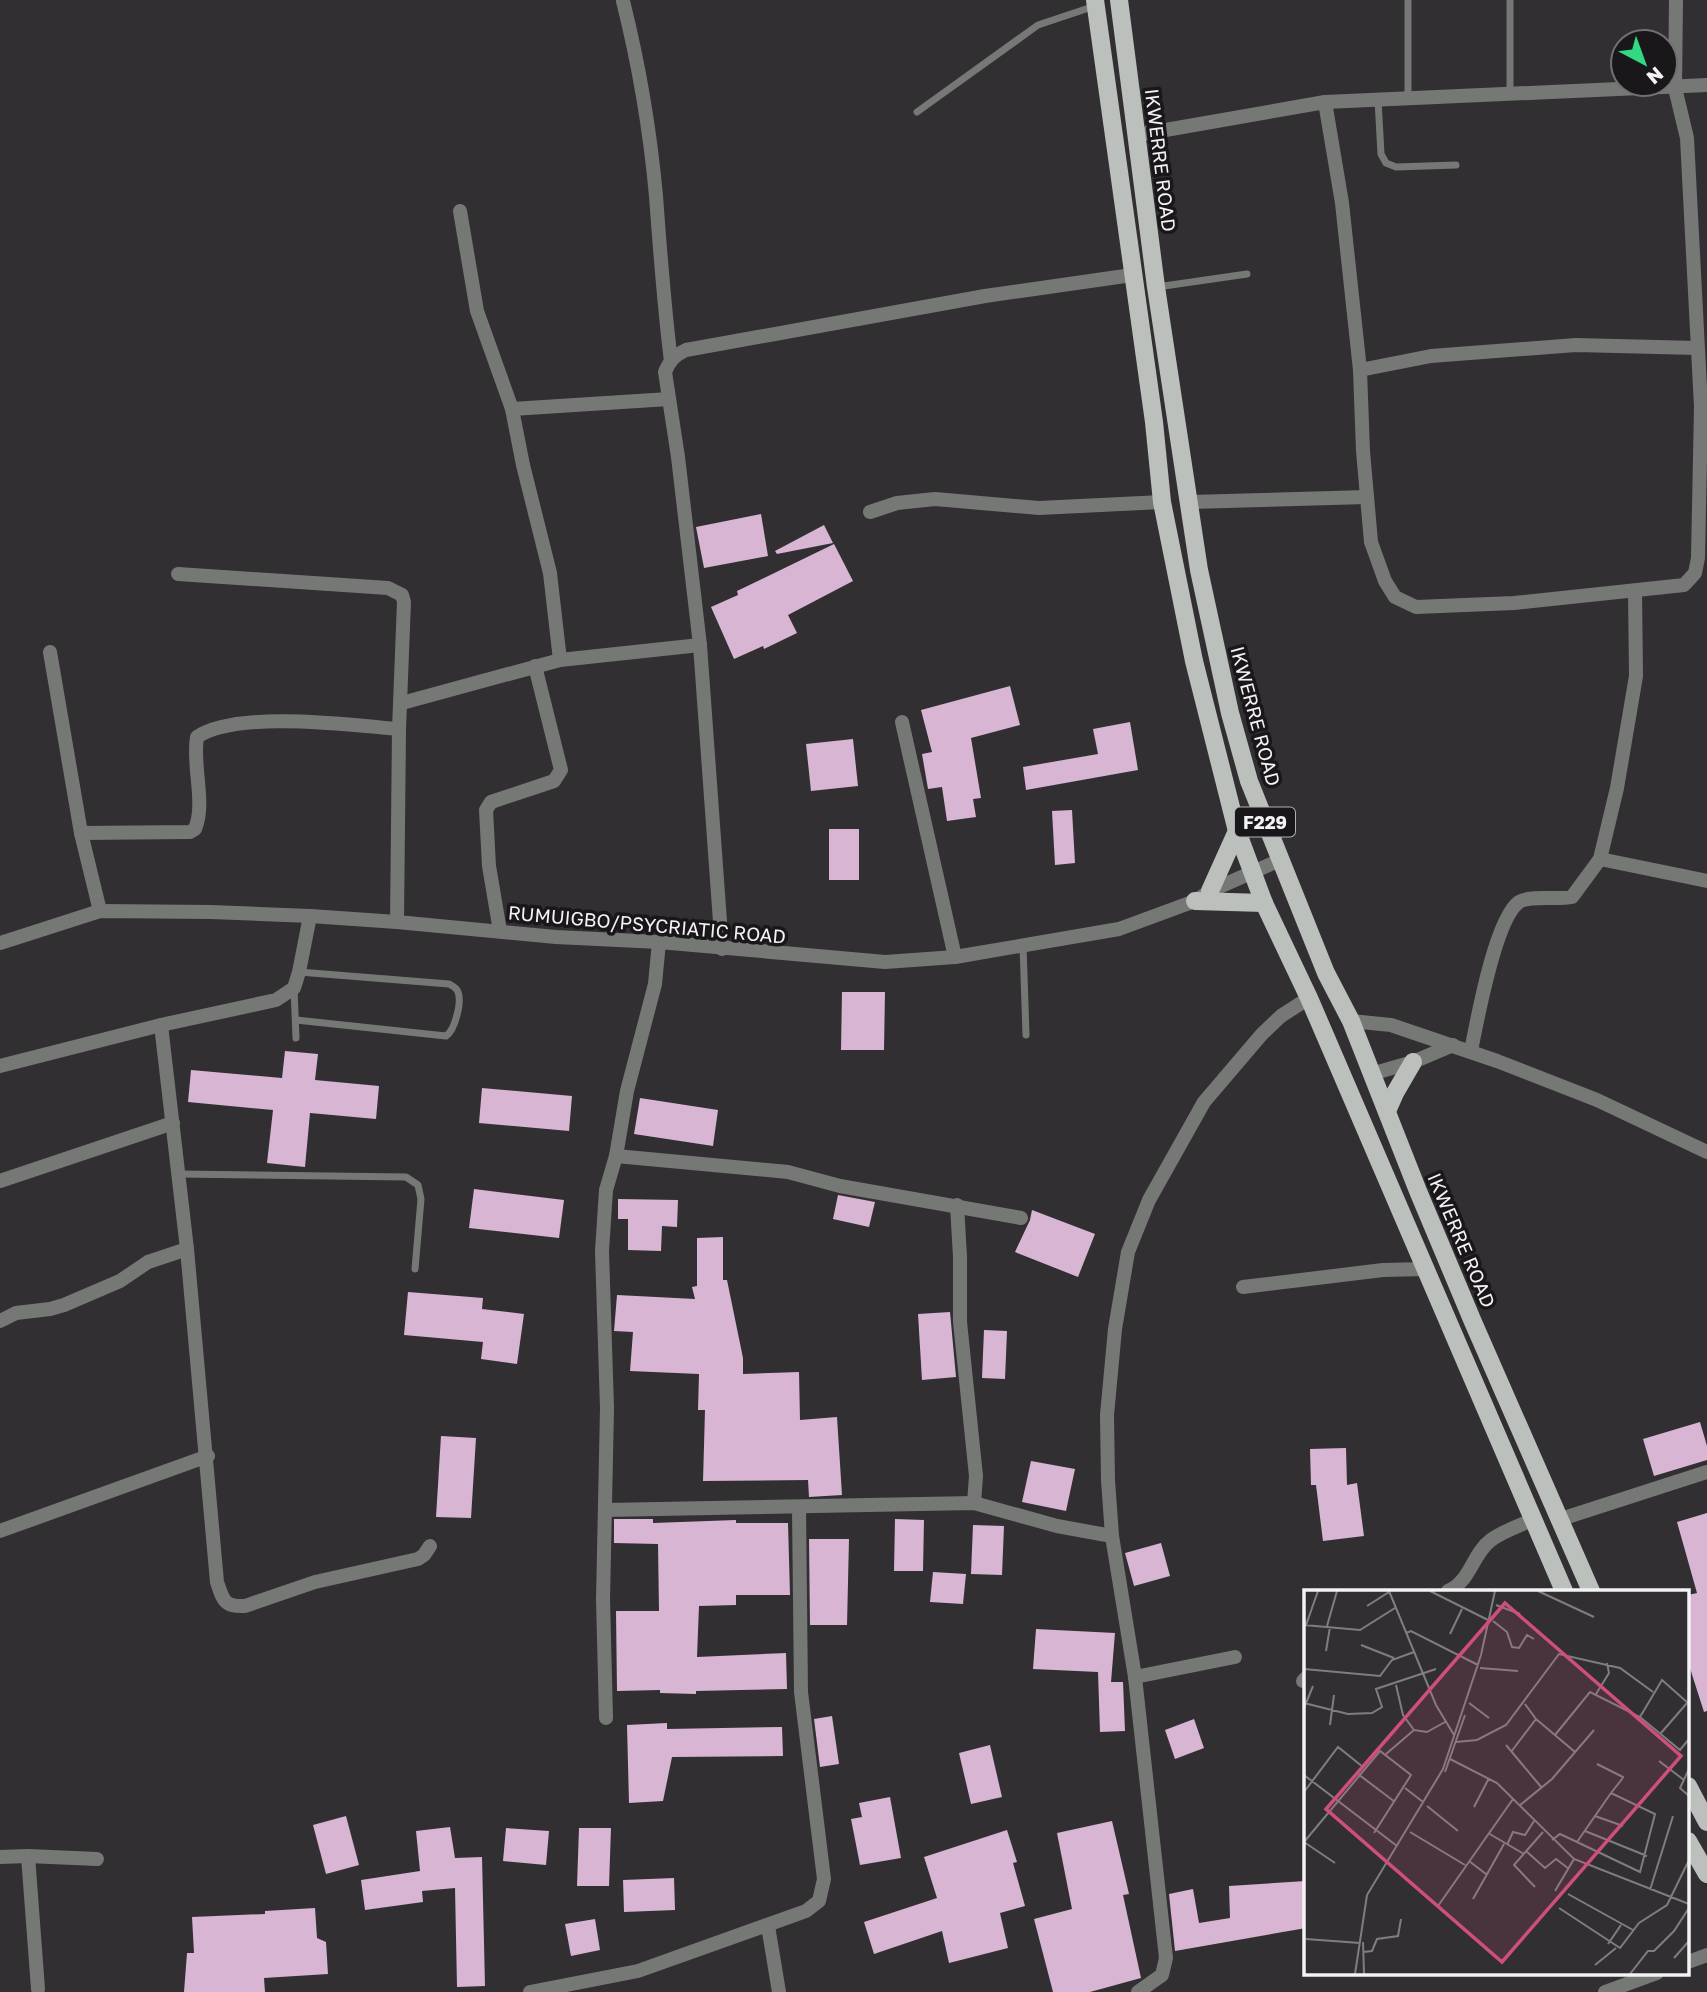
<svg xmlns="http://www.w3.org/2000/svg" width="1707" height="1992" font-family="'Golos Text',sans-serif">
  <rect width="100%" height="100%" fill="#322f32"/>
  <g fill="#d7b5d3">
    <polygon points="761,514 768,556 704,568 696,527"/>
    <polygon points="824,525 833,543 777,554 775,551"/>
    <polygon points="834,544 853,581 788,615 797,633 764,649 763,646 734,659 711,607 738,595 737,591"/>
    <polygon points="1010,686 1020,725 971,738 981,798 973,799 976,817 947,821 942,787 928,789 922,754 932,752 921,710"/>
    <polygon points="1130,722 1138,770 1026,790 1023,767 1098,754 1093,729"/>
    <polygon points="853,739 858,786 811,791 806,744"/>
    <polygon points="1072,810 1075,863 1055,865 1052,811"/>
    <rect x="829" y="829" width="30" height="51"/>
    <polygon points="842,992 885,992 884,1050 841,1050"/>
    <polygon points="285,1051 318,1054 315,1080 379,1086 376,1119 310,1113 305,1167 267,1163 273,1110 188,1102 191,1070 282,1078"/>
    <polygon points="482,1088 572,1096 569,1131 479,1123"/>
    <polygon points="640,1098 718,1110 713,1146 634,1134"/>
    <polygon points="474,1189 564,1200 559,1238 469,1228"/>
    <polygon points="838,1195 875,1202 869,1227 833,1219"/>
    <polygon points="618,1199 678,1200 677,1227 662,1226 661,1251 628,1250 628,1219 618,1219"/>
    <polygon points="1032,1210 1095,1234 1078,1277 1015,1252 1030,1220"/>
    <polygon points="723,1237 723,1280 727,1280 743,1358 743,1374 799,1372 800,1420 837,1417 842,1495 809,1497 808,1480 703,1481 705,1410 698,1410 699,1374 630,1371 633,1332 614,1331 617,1295 695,1299 692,1287 697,1286 697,1238"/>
    <polygon points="408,1292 483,1298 482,1309 524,1314 517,1364 481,1359 483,1342 404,1335"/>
    <polygon points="950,1312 956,1377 922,1380 918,1314"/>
    <polygon points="984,1330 1007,1331 1005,1379 982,1378"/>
    <polygon points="1700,1422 1707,1446 1707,1460 1654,1476 1643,1439"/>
    <polygon points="441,1436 476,1438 471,1518 436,1517"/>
    <polygon points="1346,1448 1347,1485 1357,1483 1364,1536 1323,1541 1316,1485 1311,1485 1310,1449"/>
    <polygon points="1031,1461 1075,1469 1066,1511 1022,1502"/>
    <polygon points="1707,1513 1707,1711 1704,1712 1688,1662 1688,1595 1697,1593 1677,1522"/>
    <polygon points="614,1519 653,1519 653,1523 736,1520 736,1523 788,1523 790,1595 736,1595 736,1605 699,1606 697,1657 786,1653 787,1689 696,1691 696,1694 660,1693 660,1690 617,1691 616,1611 659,1611 658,1544 614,1543"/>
    <polygon points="895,1519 924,1520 923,1571 894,1571"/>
    <polygon points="973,1525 1004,1526 1002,1575 971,1574"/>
    <polygon points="809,1539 849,1539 847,1625 810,1625"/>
    <polygon points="1161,1543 1170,1576 1134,1586 1125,1553"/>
    <polygon points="933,1572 966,1574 963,1604 930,1602"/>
    <polygon points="1036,1629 1115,1633 1111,1682 1123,1682 1125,1731 1100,1732 1098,1672 1033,1669"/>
    <polygon points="832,1716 839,1764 820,1767 814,1719"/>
    <polygon points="1194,1719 1204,1748 1175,1759 1165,1730"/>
    <polygon points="667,1723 667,1729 782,1727 783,1756 672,1757 663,1801 629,1803 627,1725"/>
    <polygon points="990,1745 1002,1797 971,1804 959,1753"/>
    <polygon points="890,1797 901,1858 860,1865 851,1819 862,1817 859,1803"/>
    <polygon points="346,1816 359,1865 326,1874 313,1825"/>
    <polygon points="1112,1821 1129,1894 1123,1895 1141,1978 1090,1992 1053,1992 1034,1919 1072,1909 1057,1833"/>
    <polygon points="450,1827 455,1858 482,1857 485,1986 457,1987 455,1888 422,1891 423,1902 365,1910 361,1880 420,1871 416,1831"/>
    <polygon points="506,1828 549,1831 546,1865 503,1861"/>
    <polygon points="579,1828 611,1828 609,1886 577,1886"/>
    <polygon points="1007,1830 1017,1862 1013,1863 1025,1906 1000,1913 1008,1948 949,1963 942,1931 874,1954 864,1922 937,1898 924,1857"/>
    <polygon points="674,1878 675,1910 624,1912 623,1880"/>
    <polygon points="1306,1881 1306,1928 1175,1951 1169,1894 1193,1889 1199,1923 1230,1918 1229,1886"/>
    <polygon points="315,1908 317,1938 326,1942 328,1974 264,1978 265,1992 184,1992 187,1953 194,1953 192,1917 265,1914 265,1911"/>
    <polygon points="595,1919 600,1950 571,1956 565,1924"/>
  </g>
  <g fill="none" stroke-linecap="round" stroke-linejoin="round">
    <g stroke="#767876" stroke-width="7">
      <polyline points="1408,1 1408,98"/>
      <polyline points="1510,94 1510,0"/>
      <polyline points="1378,100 1381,154 1386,163 1396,167 1456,165"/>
      <polyline points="917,112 1038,25 1095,6"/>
      <polyline points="1157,287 1247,274"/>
      <polyline points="1023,945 1026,1035"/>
      <polyline points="294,988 296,1038"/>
      <path d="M 296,1020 L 446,1036 C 455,1030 462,1002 458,992 C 456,987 453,986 449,984 L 299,972"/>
      <polyline points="179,1174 406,1177 418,1185 421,1199 415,1269"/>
    </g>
    <g stroke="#767876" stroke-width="14">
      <path d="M 623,1 C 639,65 650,130 656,196 C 660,251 664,306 671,361"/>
      <polyline points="1325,102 1342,203 1360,370 1363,451 1371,542 1385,581 1395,597 1416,607 1514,603 1684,585 1695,573 1698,558 1701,407 1687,138 1675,88 1676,0"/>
      <polyline points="1137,135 1325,102 1707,85"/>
      <polyline points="460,211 477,311 512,409 523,465 550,573 560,660"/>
      <polyline points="1360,370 1431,356 1576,345 1697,348"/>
      <polyline points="512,409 669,399"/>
      <polyline points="1190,502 1367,497"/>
      <polyline points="870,512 897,503 935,499 1039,508 1162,502"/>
      <polyline points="178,574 388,588 402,595 404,602 399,729 397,922"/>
      <polyline points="50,652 81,833 100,911"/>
      <polyline points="402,703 560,660 700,645"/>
      <polyline points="902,722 955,957"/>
      <path d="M 81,833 L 190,832 L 195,829 C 206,803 192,766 197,737 C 237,710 350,725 399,729"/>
      <polyline points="1600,859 1707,881"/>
      <polyline points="500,931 489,866 486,810 491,802 554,781 561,770 535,666"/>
      <polyline points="0,943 100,911 211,912 310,916 397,922 556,937 659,942 885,962 955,957 1119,929 1195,901 1210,891 1280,860"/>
      <path d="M 722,949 L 700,645 L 678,457 L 665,372 C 669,361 675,355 686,350 L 985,296 L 1132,275"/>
      <polyline points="1351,1021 1391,1025 1497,1061 1597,1100 1707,1152"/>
      <polyline points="161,1025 276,1000 294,988 299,972 310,916"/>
      <path d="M 1471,1051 C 1477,1021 1495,919 1519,902 C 1529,895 1558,900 1572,897 L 1600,859 L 1617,788 L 1636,676 L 1635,591"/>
      <path d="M 0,1066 L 161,1025 L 187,1249 L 217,1582 C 223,1600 224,1607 245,1606 L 315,1582 L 418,1559 L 424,1555 L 430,1546"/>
      <polyline points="1371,1074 1413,1062 1453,1045"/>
      <polyline points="616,1156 788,1172 840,1186 1021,1218"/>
      <polyline points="0,1181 173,1123"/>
      <polyline points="957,1205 960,1257 960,1322 976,1476 974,1503"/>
      <polyline points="1243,1287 1383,1270 1425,1269"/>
      <polyline points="0,1321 16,1313 50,1309 64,1305 120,1281 148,1262 187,1249"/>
      <polyline points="605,1510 974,1503 1057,1526 1112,1536"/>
      <polyline points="1558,1520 1707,1472"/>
      <polyline points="0,1531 208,1456"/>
      <path d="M 1448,1591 C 1471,1581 1472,1554 1491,1540 C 1503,1531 1519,1526 1532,1520"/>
      <polyline points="1135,1677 1235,1657"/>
      <polyline points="1303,1681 1306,1678"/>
      <polyline points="606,1718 603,1600 607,1408 602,1251 606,1190 616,1156 627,1091 655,984 659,942"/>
      <polyline points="28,1856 38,1989"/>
      <polyline points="0,1857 28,1856 97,1859"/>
      <polyline points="768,1926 779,1992"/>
      <polyline points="1688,1962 1707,1955"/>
      <polyline points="530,1992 638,1971 806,1911 819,1901 824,1879 801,1692 799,1508"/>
      <polyline points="1138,1992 1162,1975 1166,1958 1135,1677 1112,1536 1108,1480 1107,1415 1115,1329 1128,1252 1149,1200 1204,1102 1262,1034 1281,1016 1309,998"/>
      <polyline points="1605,1992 1657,1973"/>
    </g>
    <g stroke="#bbc0bd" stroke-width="18">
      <polyline points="1095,0 1154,422 1162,502 1194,661 1237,831 1264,903 1309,998 1564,1591"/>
      <polyline points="1119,0 1156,287 1199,570 1230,713 1249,781 1326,973 1351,1021 1418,1191 1473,1322 1591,1591"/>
      <polyline points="1210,891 1237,831"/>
      <polyline points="1195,901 1264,903"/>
      <polyline points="1387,1111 1395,1093 1413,1062"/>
      <polyline points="1688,1786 1707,1822"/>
      <polyline points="1688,1841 1707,1874"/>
    </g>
  </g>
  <g text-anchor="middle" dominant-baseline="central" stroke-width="7" stroke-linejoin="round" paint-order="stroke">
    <rect fill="#191719" stroke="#b2b0b2" stroke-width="2" x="1235" y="807.5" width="60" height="29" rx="5"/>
    <g font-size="18" font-weight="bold" fill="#f4f2f4">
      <text x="1265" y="822">F229</text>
    </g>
    <g font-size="19" fill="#f4f2f4" stroke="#191719">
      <text transform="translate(1161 160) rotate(83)">IKWERRE ROAD</text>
      <text transform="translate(1256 716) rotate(75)">IKWERRE ROAD</text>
      <text transform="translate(647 924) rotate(5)">RUMUIGBO/PSYCRIATIC ROAD</text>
      <text transform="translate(1462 1240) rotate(67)">IKWERRE ROAD</text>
    </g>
  </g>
  <g transform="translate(1304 1590)">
    <rect width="385" height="385" fill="#322f32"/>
    <path fill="none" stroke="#807d80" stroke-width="2" d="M 85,1 L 132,115 L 150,145M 126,1 L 184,30M 234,1 L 290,27M 192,15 L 216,24M 63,16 L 85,2M 189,31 L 203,42 L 208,57 L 215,58 L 223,45 L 230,49M 0,35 L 56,40 L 91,18M 2,35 L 14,1M 23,36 L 33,1M 102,43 L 107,41 L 174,75M 146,44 L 158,19M 57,55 L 90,68M 22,61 L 26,37M 176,78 L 214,81M 0,79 L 76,86 L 88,70 L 110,62M 92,95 L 99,125 L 110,140M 292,104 L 305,83 L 303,73M 0,113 L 44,124 L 68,123 L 78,117 L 72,99 L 132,79M 165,113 L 185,128M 221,114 L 232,129 L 271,162M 0,118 L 9,96M 336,127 L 358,90 L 384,113M 26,135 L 30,105M 357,143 L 383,113M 251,145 L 286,102 L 336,127 L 376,160 L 385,149M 152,152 L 173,150 L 202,135 L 255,64 L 316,78 L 349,102M 202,155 L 238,198M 207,162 L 232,129M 82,164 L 110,140 L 123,142 L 141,132M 146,169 L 193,193 L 270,269 L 385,314M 355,171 L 380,190M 293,174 L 319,187 L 318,189 L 307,203 L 291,226 L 273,252 L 336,282 L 351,224 L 307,203M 385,179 L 376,198 L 385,206M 141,182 L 161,125M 54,184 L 91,212M 0,185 L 93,256M 101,198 L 119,212M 0,202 L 34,157 L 59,177M 123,216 L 154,241M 215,216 L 248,189 L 290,140M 170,217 L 185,188M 291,226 L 319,236M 281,241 L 343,266M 106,242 L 161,275M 184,243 L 220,264M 248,250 L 256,244 L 273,252M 0,252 L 76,161 L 107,185 L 70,243M 0,252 L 31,273M 203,255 L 209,242 L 221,245 L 230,231M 222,261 L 241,278 L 252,269 L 265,279M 165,271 L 182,284M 231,297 L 210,275 L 239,242M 346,300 L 369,226M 251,301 L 270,269M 264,304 L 329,340M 169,309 L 200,254M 134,316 L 209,209M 255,318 L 316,358 L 335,333 L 363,315 L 385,270M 2,349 L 56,353M 59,352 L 60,384M 304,354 L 317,335M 59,362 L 68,361 L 73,349 L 94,346 L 97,329M 370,368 L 385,351M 291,375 L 312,358M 51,384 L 63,305 L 139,179 L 177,65 L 191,1M 326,384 L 344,361 L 350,361 L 370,341 L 385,318"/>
    <path fill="#ce4e81" fill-opacity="0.15" stroke="#ce4e81" stroke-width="3.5" d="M 201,13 L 377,166 L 198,372 L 22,219 Z"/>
    <rect width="385" height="385" fill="none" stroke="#f4f2f4" stroke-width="3.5"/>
  </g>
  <g transform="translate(1644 63) rotate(139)"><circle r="33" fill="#191719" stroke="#716f71" stroke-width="2"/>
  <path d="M0-5L12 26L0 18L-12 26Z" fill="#32d882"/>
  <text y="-10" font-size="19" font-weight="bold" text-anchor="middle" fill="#f4f2f4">N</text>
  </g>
</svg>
